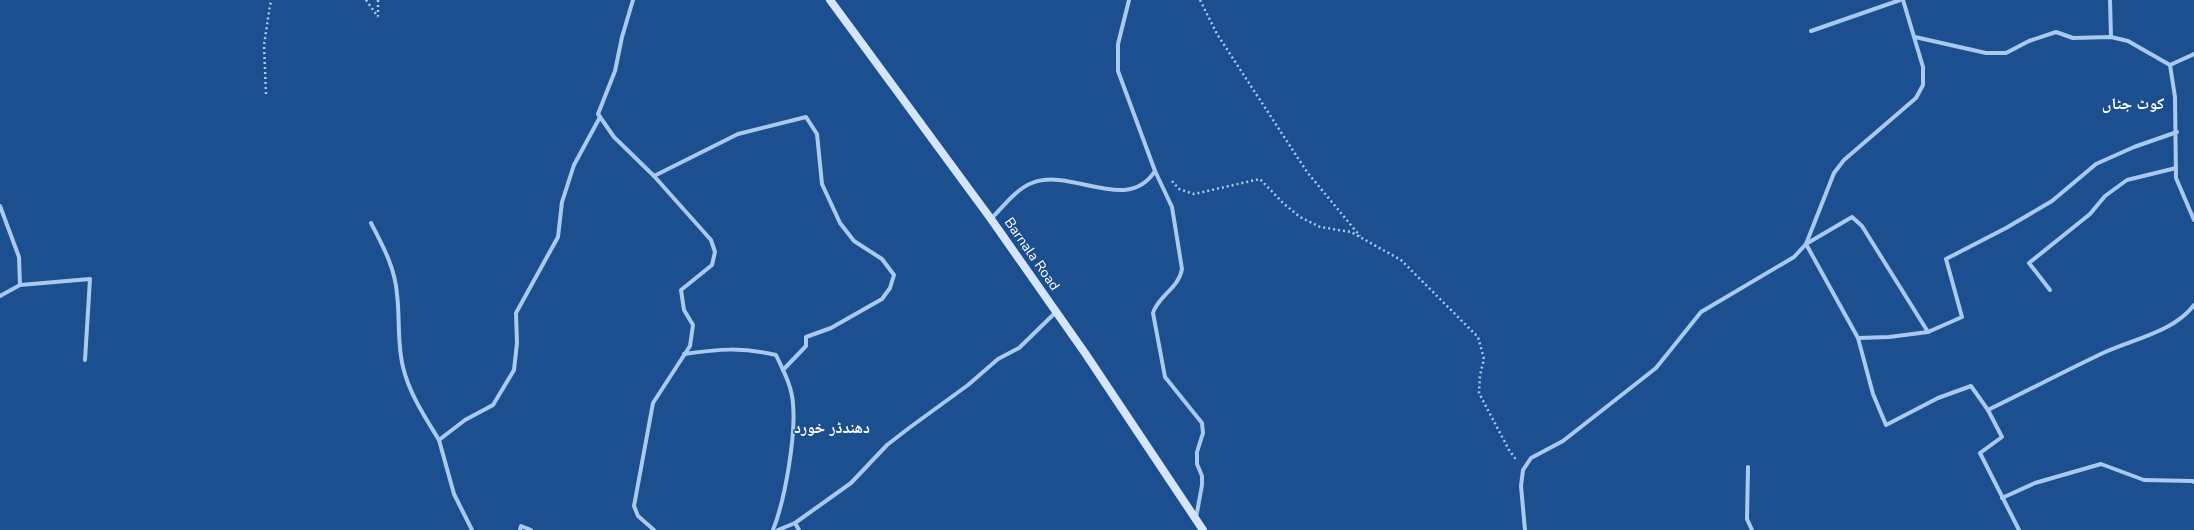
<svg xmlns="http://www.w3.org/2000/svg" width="2194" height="530" font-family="'Nunito Sans','Noto Naskh Arabic',sans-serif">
  <rect width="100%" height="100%" fill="#1b4f8f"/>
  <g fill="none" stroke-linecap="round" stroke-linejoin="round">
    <g stroke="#a9c9ee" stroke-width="2.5" stroke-dasharray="2 3" stroke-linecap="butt">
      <polyline points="366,0 378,17"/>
      <polyline points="378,0 378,16"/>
      <polyline points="1200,0 1217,34 1307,172 1360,236"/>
      <polyline points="266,94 264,45 270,5 272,0"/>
      <polyline points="1172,181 1179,189 1194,194 1260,179 1283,203 1300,217 1320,227 1351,232 1401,260 1478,337 1484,359 1480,375 1479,393 1509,450 1517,461"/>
    </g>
    <g stroke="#a9c9ee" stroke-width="4">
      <polyline points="633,0 622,37 615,71 598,114 614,137 654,176 711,240 715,252 712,265 681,290 684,310 693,325 690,346 653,403 634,506 638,516 654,530"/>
      <path d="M 1129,0 L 1118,44 L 1118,71 L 1155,171 L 1172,207 L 1182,269 C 1179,288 1158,296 1153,313 L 1165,377 L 1202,423 L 1203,433 L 1197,452 L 1197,464 L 1202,476 L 1202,485 L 1196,518"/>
      <polyline points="2110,0 2111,37"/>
      <polyline points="1811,31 1900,0"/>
      <polyline points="1915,37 1986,53 2006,53 2029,41 2056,32 2073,38 2111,37 2128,41 2170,65"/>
      <polyline points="2170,65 2175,97 2176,178 2194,220"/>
      <polyline points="2170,65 2194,54"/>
      <polyline points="654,176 738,134 806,117 817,134 822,184 840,223 854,241 882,259 894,275 890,288 882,299 831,328 806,337 806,346 783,370"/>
      <polyline points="0,206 19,257 20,285 0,296"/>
      <path d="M 991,219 C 1003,207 1016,189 1032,183 C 1072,167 1127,215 1155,171"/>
      <path d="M 371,223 C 383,246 395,268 397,294 C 400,318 397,343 403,367 C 409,393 425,417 439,440"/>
      <polyline points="20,285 90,279 85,360"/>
      <polyline points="2050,290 2029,263 2090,214 2105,196 2127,180 2176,168"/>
      <polyline points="1928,332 1962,317 1946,259 2006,228 2052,201 2096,164 2134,147 2177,132"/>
      <polyline points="1858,338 1889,337 1928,332 1862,226 1852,217 1806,244 1858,338 1873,394 1886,425 1938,398 1971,386 1988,410 2002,437 1980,453 2019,530"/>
      <path d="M 684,354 C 719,349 741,347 776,355 C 783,370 792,386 793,404 C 796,436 785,500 773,530"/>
      <path d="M 1988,410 C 2027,391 2065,371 2103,353 C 2133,339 2174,332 2194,305"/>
      <polyline points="1748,467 1747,519 1752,530"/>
      <polyline points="2002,498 2035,483 2101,464 2144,480 2193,481 2194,482"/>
      <polyline points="795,523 851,483 887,445 909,428 968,385 998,359 1019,348 1056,312"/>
      <polyline points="472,530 454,494 439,440 465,420 493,405 514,370 517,343 516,313 558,237 562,202 574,165 600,117"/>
      <polyline points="520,530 521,526 531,530"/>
      <polyline points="778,530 795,523 799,530"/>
      <polyline points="1525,530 1521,486 1523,470 1531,458 1563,441 1656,368 1701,312 1794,257 1806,244 1834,173 1844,160 1916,98 1923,85 1923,67 1903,0"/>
    </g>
    <polyline stroke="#d6e6fa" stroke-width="8" points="830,0 991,219 1085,353 1203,530"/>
  </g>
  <g text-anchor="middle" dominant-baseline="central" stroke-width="3" stroke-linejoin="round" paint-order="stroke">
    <g font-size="14" fill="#fff" stroke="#1b4f8f">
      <text transform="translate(1032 254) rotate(55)">Barnala Road</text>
    </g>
    <g font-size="16" font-weight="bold" fill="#fff" stroke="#1b4f8f">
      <text x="2133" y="104">کوٹ جٹاں</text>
      <text x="832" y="428">دھندڈر خورد</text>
    </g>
  </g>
</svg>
